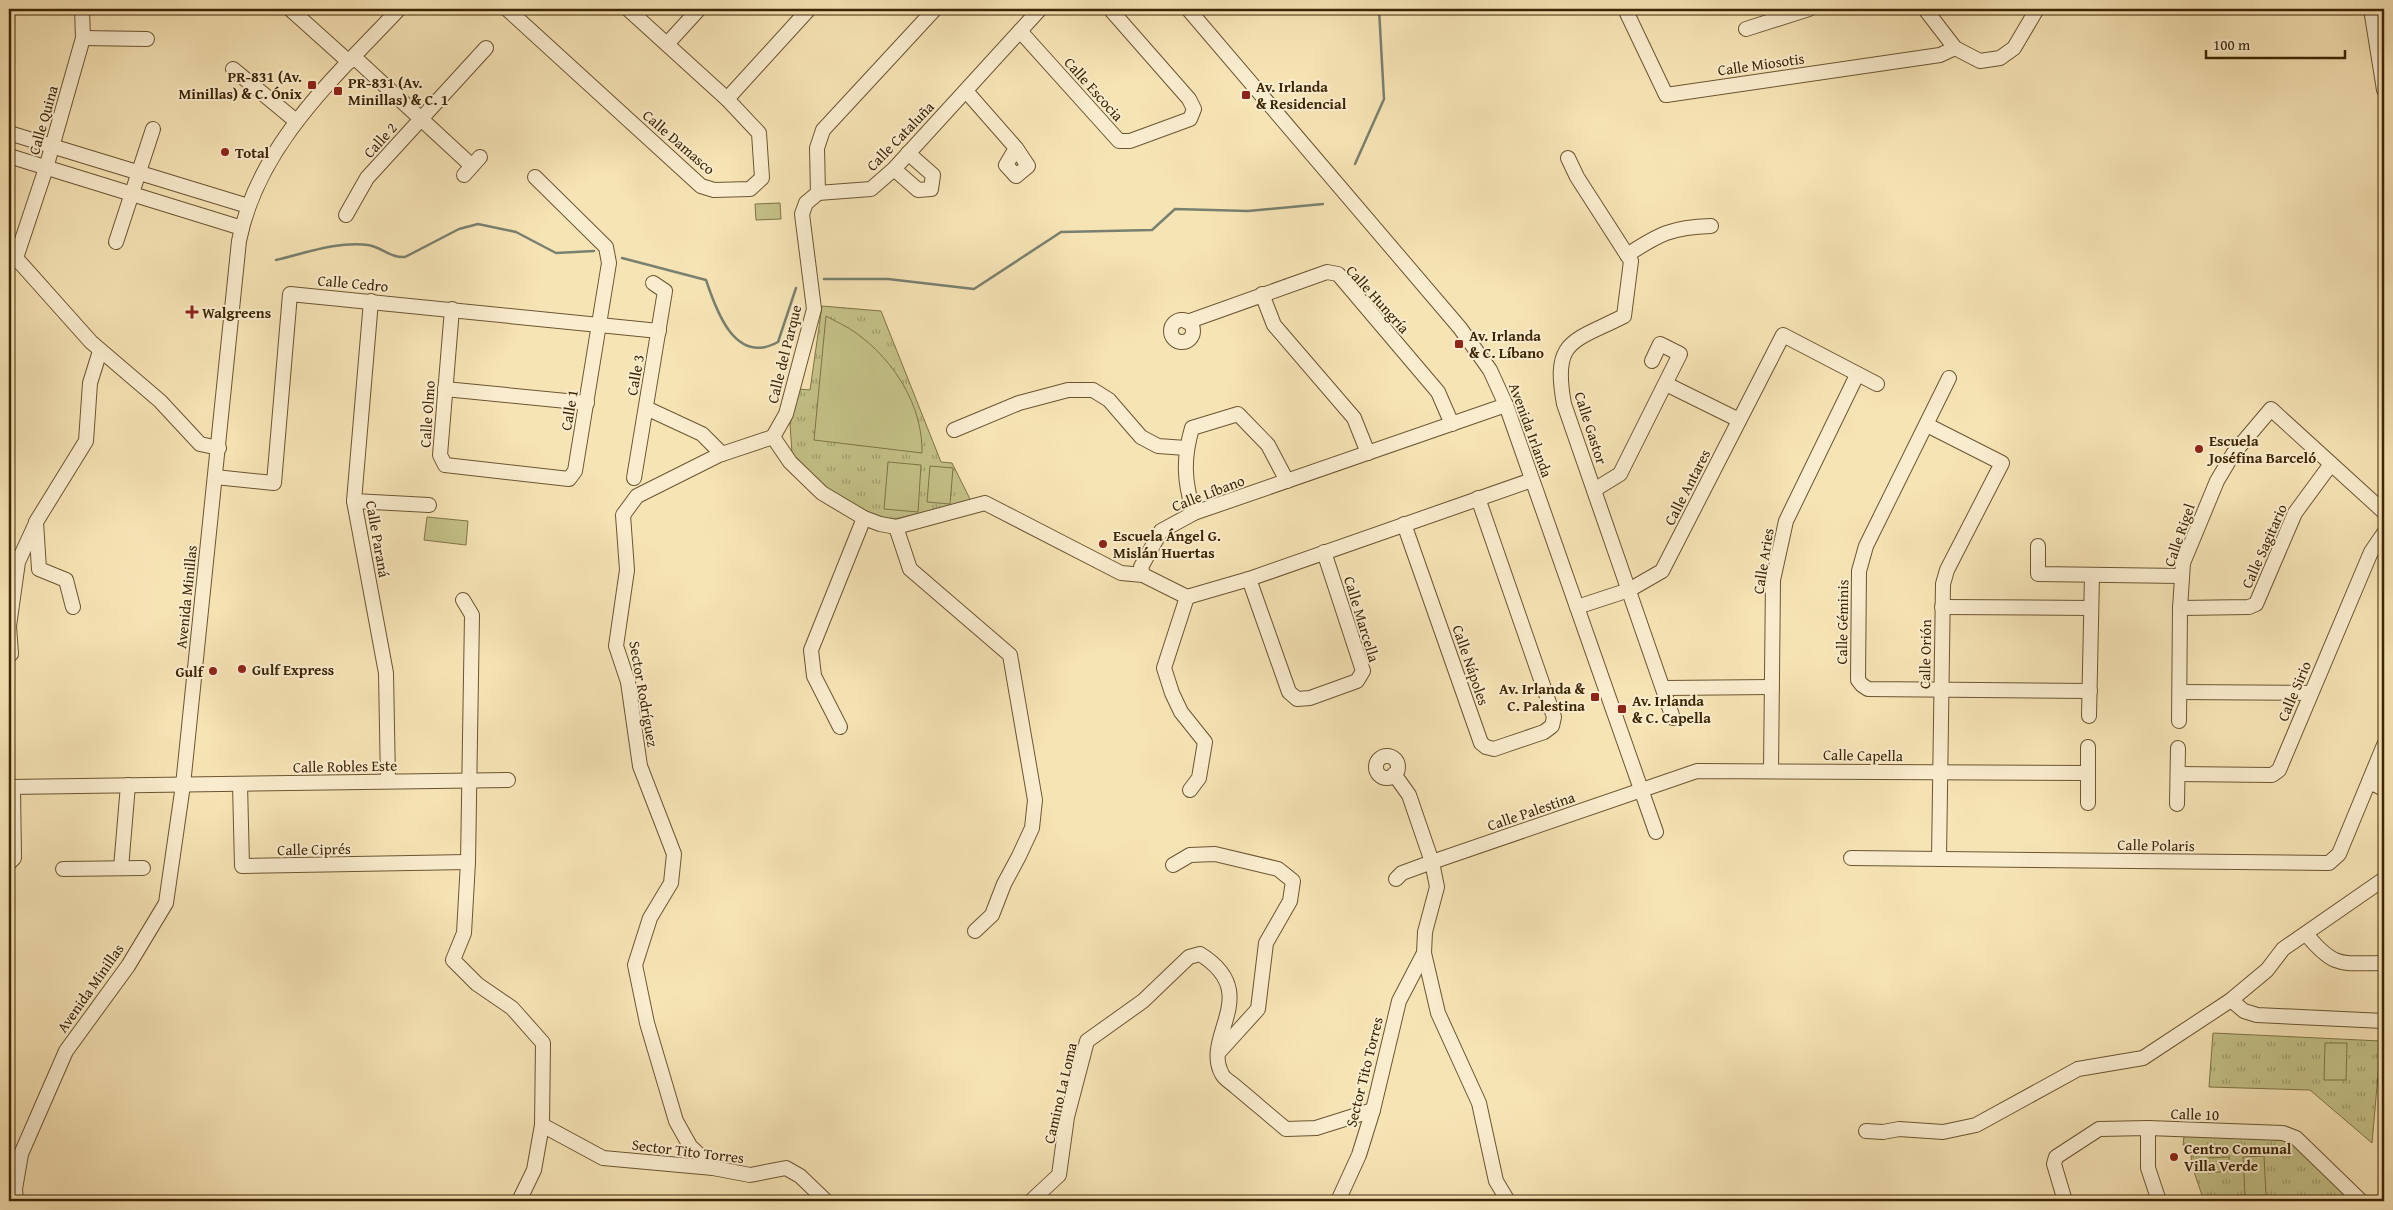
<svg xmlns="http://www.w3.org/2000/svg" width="2393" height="1210" font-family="'Gentium Book Plus',serif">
  <defs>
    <pattern id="park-tufts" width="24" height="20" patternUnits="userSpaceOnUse" patternTransform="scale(1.25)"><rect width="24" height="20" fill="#c4c288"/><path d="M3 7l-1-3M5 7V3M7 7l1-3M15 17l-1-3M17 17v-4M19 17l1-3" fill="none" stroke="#a09d6d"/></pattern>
  </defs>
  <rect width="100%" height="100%" fill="#f7e4b5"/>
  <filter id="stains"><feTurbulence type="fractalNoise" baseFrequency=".004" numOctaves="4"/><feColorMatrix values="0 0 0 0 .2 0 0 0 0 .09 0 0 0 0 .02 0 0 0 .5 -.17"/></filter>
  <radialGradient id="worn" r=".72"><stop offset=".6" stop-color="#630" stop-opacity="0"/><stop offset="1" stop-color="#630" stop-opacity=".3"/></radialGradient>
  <g fill="url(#park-tufts)" stroke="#807446">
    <polygon points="822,306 881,311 941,462 952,463 971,501 895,519 871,515 833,496 792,453 790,425 798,389 810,390"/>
    <polygon points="2213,1033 2381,1041 2372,1143 2310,1090 2209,1087"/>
    <polygon points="2184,1136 2283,1140 2292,1144 2352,1201 2204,1201 2192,1166 2190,1145 2183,1145"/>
  </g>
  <g fill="#c4c288" stroke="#807446">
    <polygon points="780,203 781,219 756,220 755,204"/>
    <path d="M 826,316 C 836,322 847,326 856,333 C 894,360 923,406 922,453 L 814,440 Z"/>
    <polygon points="888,462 921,465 918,512 884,509"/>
    <polygon points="930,466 953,468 950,504 927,502"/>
    <polygon points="427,517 468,521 466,545 424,540"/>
    <polygon points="2325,1043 2347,1043 2346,1080 2324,1080"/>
    <polygon points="2264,1156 2266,1195 2245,1196 2243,1157"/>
    <polygon points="2229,1157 2230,1171 2208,1173 2207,1158"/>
  </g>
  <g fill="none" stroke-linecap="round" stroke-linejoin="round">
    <g stroke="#788070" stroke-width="2.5">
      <polyline points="1355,164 1384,99 1379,9"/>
      <path d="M 622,258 L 706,280 C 716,310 735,366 778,342 L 796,288"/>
      <path d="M 276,260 C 306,253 338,241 368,245 C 382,247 390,258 405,257 L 459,229 L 478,224 L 516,232 L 556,253 L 594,251"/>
      <polyline points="824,279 888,279 974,289 1061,232 1152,230 1175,209 1248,211 1323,204"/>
    </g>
    <defs>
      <g id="minor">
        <polyline points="290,9 349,62"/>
        <polyline points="507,9 701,186 714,190 750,189 762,178 759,133 727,99 628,9"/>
        <polyline points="1188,9 1460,328 1490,370 1506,405 1656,832"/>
        <polyline points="1625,9 1666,95 1940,55 1955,48"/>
        <polyline points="1925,9 1955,48 1980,61 2000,58 2014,48 2037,9"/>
        <polyline points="2371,9 2384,90"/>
        <polyline points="1746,29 1809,9"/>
        <polyline points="1020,31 1119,141 1130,141 1190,119 1194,109 1189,99 1110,9"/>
        <polyline points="83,38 147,39"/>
        <polyline points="667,44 699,9"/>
        <polyline points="354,57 472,166"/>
        <polyline points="233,69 296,121"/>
        <polyline points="966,91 1016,148 1028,166 1016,176 1006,165 1016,148"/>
        <polyline points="727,99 809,9"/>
        <polyline points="9,133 248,206"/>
        <polyline points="9,156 242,228"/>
        <path d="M 1568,158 L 1577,177 L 1631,261 L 1624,316 C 1573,342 1552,339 1564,404 L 1673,718"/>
        <polyline points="894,169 918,190 931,189 933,175 908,153"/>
        <polyline points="464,175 480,157"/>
        <polyline points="818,193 871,189 894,169 1040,9"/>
        <polyline points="818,193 817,148 823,130 935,9"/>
        <polyline points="346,215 367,178 486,48"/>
        <polyline points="116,242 153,129"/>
        <path d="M 1627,255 C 1659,234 1672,227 1711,226"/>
        <polyline points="16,258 91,342 160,401 200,444 219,448"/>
        <polyline points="9,264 16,258 46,168 83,38 82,9"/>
        <polyline points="1262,294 1274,325 1354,418 1368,453"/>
        <polyline points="371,301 354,501 386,673 388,781"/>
        <polyline points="452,309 440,455 445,465 569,479 575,471 609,263 606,247 535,177"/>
        <circle cx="1182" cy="331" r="11"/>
        <polyline points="1187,322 1327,272 1338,274 1438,392 1452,424"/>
        <polyline points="1949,378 1866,546 1859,571 1858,680 1862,685 1868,689 2090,691"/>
        <polyline points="1666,384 1739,420"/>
        <polyline points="445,389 587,403"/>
        <polyline points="1506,405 1194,513 1161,531 1141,567 1143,575 1187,597 1249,579 1532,480"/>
        <polyline points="646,408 702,434 722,454"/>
        <polyline points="1927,425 2002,463 1947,570 1943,584 1939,859"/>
        <polyline points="954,430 1019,403 1068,390 1093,390 1109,400 1141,437 1158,446 1186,448"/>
        <polyline points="773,437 790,462 822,493 864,518 880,524 896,527 985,503 1121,573 1143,575"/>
        <polyline points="773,437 786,414 814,309 802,214 806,203 818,193"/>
        <polyline points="215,477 274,483 290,294 659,331"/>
        <polyline points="634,478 665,291 653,283"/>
        <polyline points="1594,490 1620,474 1680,354 1660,344 1652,361"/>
        <polyline points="354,501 429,505"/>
        <path d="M 1194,513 C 1184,482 1183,459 1192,428 L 1238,414 L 1268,445 L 1287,481"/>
        <polyline points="1404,524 1481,743 1486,747 1494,749 1544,732 1552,726 1554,717 1478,498"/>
        <polyline points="896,527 910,569 1010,655 1035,800 1032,828 1019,856 1004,884 992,915 975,931"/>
        <polyline points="2038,546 2038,574 2181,576"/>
        <polyline points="1249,579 1289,692 1297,699 1310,698 1357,681 1363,671 1324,552"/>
        <polyline points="1187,597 1164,668 1172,693 1181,712 1205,742 1199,778 1190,790"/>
        <polyline points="463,600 472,615 468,862 464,933 453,960 477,984 512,1008 543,1043 542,1125 534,1170 519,1201"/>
        <polyline points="73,607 66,580 39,569 36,522 86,441 90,383 100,351"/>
        <polyline points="1577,607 1629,590 1662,571 1783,335 1877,384"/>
        <polyline points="1942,607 2091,608"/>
        <polyline points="2180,608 2249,607 2256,604 2295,513 2331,464"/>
        <polyline points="11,654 9,626 18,562 36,523"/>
        <polyline points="1664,688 1772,687"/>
        <polyline points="2180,692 2311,693"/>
        <polyline points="2089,716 2092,575"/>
        <polyline points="2179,721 2180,608 2183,563 2217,481 2233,454 2271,409 2384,512"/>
        <polyline points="840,727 814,676 811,650 864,518"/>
        <circle cx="1387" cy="767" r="11"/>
        <polyline points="1771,770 1773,580 1786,521 1857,375"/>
        <polyline points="1394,774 1409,795 1432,862 1437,887 1425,932 1424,953 1438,1013 1479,1103 1496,1181 1508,1201"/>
        <polyline points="2178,774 2272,775 2279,770 2371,552 2384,533"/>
        <polyline points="2369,782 2384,789"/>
        <polyline points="240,784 242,866 468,862"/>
        <polyline points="9,787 508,780"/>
        <polyline points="2088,803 2088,747"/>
        <polyline points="2177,804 2178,748"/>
        <polyline points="1851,858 2329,863 2339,854 2384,745"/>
        <polyline points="9,863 14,858 13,787"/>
        <polyline points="1173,865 1190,855 1215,854 1278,869 1293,881 1290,901 1266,943 1258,1009 1220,1051"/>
        <polyline points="121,868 128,785"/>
        <polyline points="63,869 143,868"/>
        <polyline points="1396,879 1402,873 1432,862 1697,771 2088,773"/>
        <path d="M 2306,934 C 2335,969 2341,963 2384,963"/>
        <polyline points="2231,1000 2244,1011 2257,1015 2384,1021"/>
        <polyline points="542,1125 603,1158 713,1168 750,1175 786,1168 800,1176 826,1201"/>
        <polyline points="2148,1128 2148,1168 2159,1201"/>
        <polyline points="1866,1131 1883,1132 1899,1129 1943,1132 1976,1125 2078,1069 2143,1058 2231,1000 2267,970 2283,949 2384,879"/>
        <polyline points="713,1168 690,1146 676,1121 647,1023 635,965 650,918 671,883 674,854 640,766 628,682 616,646 627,570 623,515 637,496 719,455 773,437"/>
        <path d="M 16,1201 L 15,1189 L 21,1154 L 66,1051 L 128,966 L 166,903 L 183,785 L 239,241 C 258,145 335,77 399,9"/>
        <path d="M 1031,1201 L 1059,1175 L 1067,1117 L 1087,1041 L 1143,1001 L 1189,957 L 1200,954 C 1264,994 1201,1036 1222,1074 C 1224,1079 1232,1083 1236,1087 C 1253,1101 1269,1115 1286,1129 L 1316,1128 L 1373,1110"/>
        <polyline points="1338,1201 1359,1155 1373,1110 1399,1001 1424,953"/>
        <polyline points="2065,1201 2054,1164 2056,1157 2099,1129 2148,1128 2283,1133 2296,1138 2361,1201"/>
      </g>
    </defs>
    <use href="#minor" stroke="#6b5531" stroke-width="16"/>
    <use href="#minor" stroke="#faedcf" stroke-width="14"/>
  </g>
  <g fill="#8f2418" stroke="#faedcf" stroke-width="2">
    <rect x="307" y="80" width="10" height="10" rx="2.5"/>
    <rect x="333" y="86" width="10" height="10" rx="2.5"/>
    <rect x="1241" y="90" width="10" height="10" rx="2.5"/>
    <circle cx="225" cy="152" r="5"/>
    <path d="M189.5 304.5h5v5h5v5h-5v5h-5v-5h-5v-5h5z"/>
    <rect x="1454" y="339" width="10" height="10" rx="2.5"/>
    <circle cx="2199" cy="449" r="5"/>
    <circle cx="1103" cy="544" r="5"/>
    <circle cx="242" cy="669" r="5"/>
    <circle cx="213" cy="671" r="5"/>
    <rect x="1590" y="692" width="10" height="10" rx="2.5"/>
    <rect x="1617" y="704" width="10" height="10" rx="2.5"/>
    <circle cx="2174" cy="1157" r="5"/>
  </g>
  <g text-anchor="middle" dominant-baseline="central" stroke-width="4" stroke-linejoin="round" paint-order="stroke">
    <g font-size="15" fill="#3c2505" stroke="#faedcf">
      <text transform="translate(1761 64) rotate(-8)">Calle Miosotis</text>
      <text transform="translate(1094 89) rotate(48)">Calle Escocia</text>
      <text transform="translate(43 120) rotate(-74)">Calle Quina</text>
      <text transform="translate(900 136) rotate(-46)">Calle Cataluña</text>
      <text transform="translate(380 140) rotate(-48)">Calle 2</text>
      <text transform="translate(679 142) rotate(41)">Calle Damasco</text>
      <text transform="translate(353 283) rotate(5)">Calle Cedro</text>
      <text transform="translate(1378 299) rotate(48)">Calle Hungría</text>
      <text transform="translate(784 354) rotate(-76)">Calle del Parque</text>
      <text transform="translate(635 375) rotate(-80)">Calle 3</text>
      <text transform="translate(569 410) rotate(-80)">Calle 1</text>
      <text transform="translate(427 414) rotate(-86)">Calle Olmo</text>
      <text transform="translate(1591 428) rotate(72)">Calle Gastor</text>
      <text transform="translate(1531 430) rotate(70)">Avenida Irlanda</text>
      <text transform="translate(1687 487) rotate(-63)">Calle Antares</text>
      <text transform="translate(1208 493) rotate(-21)">Calle Líbano</text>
      <text transform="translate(2179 535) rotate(-71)">Calle Rigel</text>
      <text transform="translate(378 539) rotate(80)">Calle Paraná</text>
      <text transform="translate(2264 546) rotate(-66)">Calle Sagitario</text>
      <text transform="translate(1763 561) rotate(-81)">Calle Aries</text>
      <text transform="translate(186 597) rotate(-84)">Avenida Minillas</text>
      <text transform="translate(1362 619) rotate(73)">Calle Marcella</text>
      <text transform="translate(1842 622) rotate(-89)">Calle Géminis</text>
      <text transform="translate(1925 654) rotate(-89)">Calle Orión</text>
      <text transform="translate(1471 665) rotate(71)">Calle Nápoles</text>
      <text transform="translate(2294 691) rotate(-67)">Calle Sirio</text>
      <text transform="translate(644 694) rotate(80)">Sector Rodríguez</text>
      <text transform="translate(1863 755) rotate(1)">Calle Capella</text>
      <text transform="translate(345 766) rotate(-1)">Calle Robles Este</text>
      <text transform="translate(1531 811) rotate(-19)">Calle Palestina</text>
      <text transform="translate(2156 845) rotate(1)">Calle Polaris</text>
      <text transform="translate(314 849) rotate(-1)">Calle Ciprés</text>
      <text transform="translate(90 988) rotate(-55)">Avenida Minillas</text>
      <text transform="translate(1364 1072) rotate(-76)">Sector Tito Torres</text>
      <text transform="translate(1060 1093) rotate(-77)">Camino La Loma</text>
      <text transform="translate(2195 1114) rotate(2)">Calle 10</text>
      <text transform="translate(688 1151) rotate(7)">Sector Tito Torres</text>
    </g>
    <g font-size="15" font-weight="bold" fill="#3c2505" stroke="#faedcf" text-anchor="start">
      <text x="302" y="76" text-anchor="end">PR-831 (Av.<tspan x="302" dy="17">Minillas) &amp; C. Ónix</tspan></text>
      <text x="348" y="82">PR-831 (Av.<tspan x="348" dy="17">Minillas) &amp; C. 1</tspan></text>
      <text x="1256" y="86">Av. Irlanda<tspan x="1256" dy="17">&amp; Residencial</tspan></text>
      <text x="235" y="152">Total</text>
      <text x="202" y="312">Walgreens</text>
      <text x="1469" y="335">Av. Irlanda<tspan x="1469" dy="17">&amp; C. Líbano</tspan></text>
      <text x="2209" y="440">Escuela<tspan x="2209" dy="17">Joséfina Barceló</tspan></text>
      <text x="1113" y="535">Escuela Ángel G.<tspan x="1113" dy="17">Mislán Huertas</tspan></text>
      <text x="252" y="669">Gulf Express</text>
      <text x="203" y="671" text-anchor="end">Gulf</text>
      <text x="1585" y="688" text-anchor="end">Av. Irlanda &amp;<tspan x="1585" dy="17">C. Palestina</tspan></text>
      <text x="1632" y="700">Av. Irlanda<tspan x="1632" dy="17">&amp; C. Capella</tspan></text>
      <text x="2184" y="1148">Centro Comunal<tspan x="2184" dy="17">Villa Verde</tspan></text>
    </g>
  </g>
  <rect width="2393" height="1210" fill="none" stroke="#f7e4b5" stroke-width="30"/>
  <rect x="10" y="10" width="2373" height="1190" fill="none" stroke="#3c2505" stroke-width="2.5"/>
  <rect x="15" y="15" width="2363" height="1180" fill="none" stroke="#3c2505"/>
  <path d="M2206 50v8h139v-8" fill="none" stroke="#3c2505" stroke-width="2.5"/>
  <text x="2213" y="50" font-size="15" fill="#3c2505" stroke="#faedcf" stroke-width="4" paint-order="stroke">100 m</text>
  <rect width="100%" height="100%" filter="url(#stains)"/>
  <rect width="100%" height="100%" fill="url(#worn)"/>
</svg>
